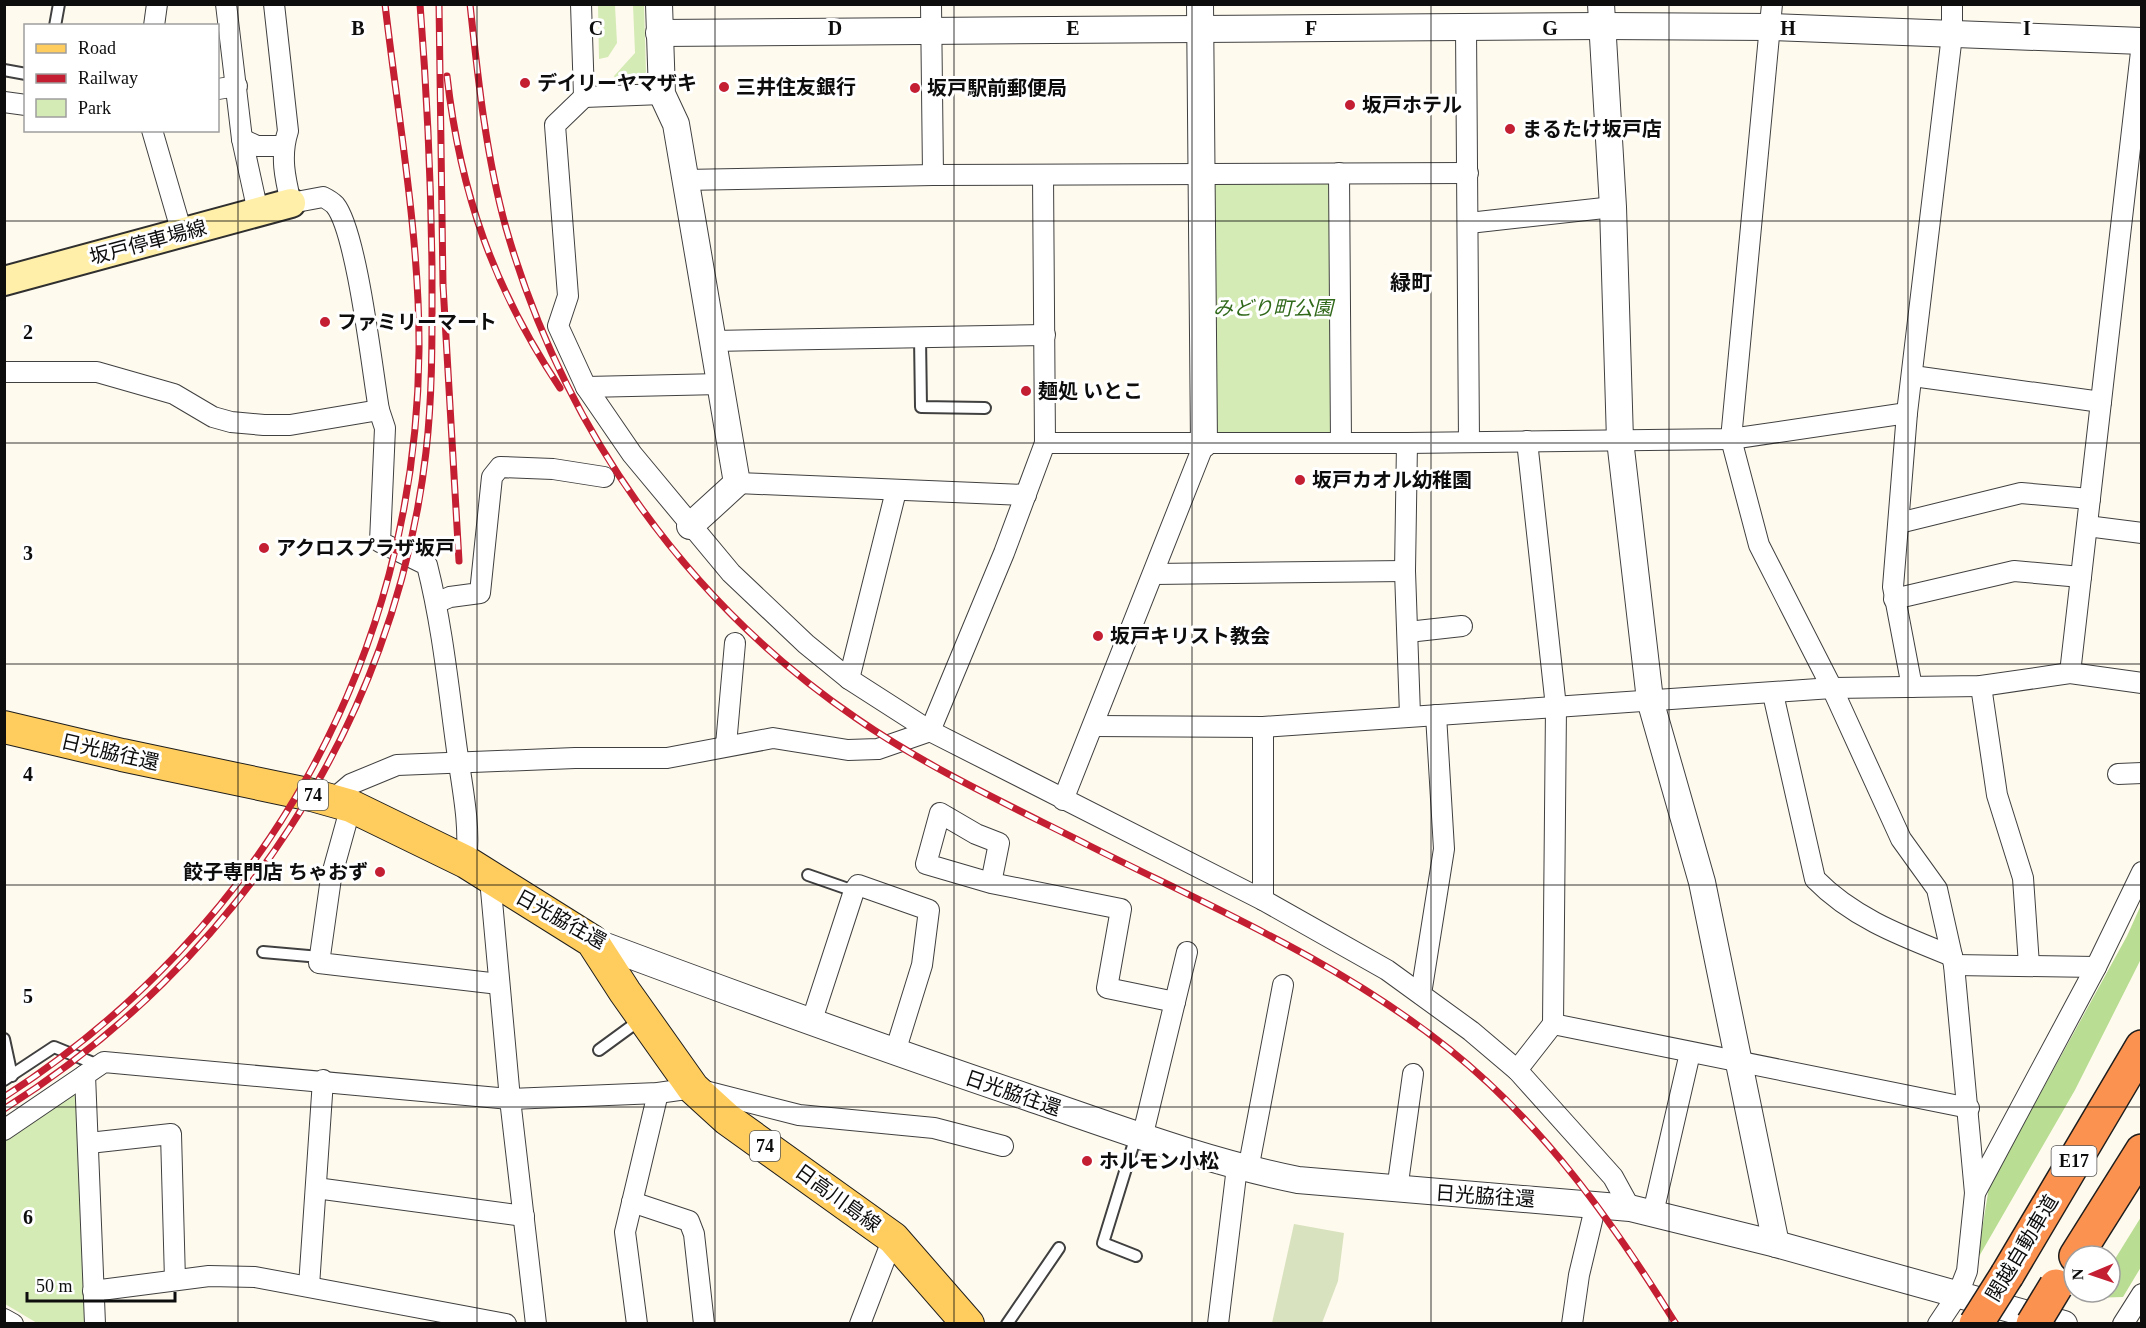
<svg xmlns="http://www.w3.org/2000/svg" width="2146" height="1328" font-family="'Times New Roman','Noto Sans JP',serif">
  <rect width="100%" height="100%" fill="#fffaee"/>
  <g fill="#d5ebb5">
    <polygon points="598,5 615,5 617,43 608,57 599,59"/>
    <polygon points="633,5 644,5 646,72 640,80 617,82 614,76 635,53"/>
    <polygon points="1332,182 1335,433 1215,435 1211,183"/>
    <polygon points="76,1088 91,1323 37,1323 5,1304 4,1137"/>
  </g>
  <g fill="#badd94">
    <polygon points="2141,905 2141,959 2075,1090 1977,1260 1989,1187 2127,936"/>
    <polygon points="2141,1217 2141,1267 2123,1297 2090,1298 2094,1292 2110,1292 2110,1267"/>
  </g>
  <polygon fill="#d9e2be" points="1294,1224 1344,1233 1338,1281 1322,1323 1272,1323"/>
  <g fill="none" stroke-linecap="round" stroke-linejoin="round">
    <defs>
      <g id="service">
        <polyline points="55,26 59,4"/>
        <polyline points="4,70 26,74"/>
        <polyline points="920,337 921,407 985,408"/>
        <polyline points="808,875 854,891"/>
        <polyline points="263,952 320,957"/>
        <polyline points="4,1039 12,1076"/>
        <polyline points="599,1050 640,1020"/>
        <polyline points="4,1080 54,1047 98,1065"/>
        <polyline points="1136,1256 1103,1243 1136,1136"/>
        <polyline points="1007,1324 1059,1248"/>
      </g>
      <g id="minor">
        <polyline points="226,4 242,139 258,212"/>
        <path d="M 274,4 L 288,131 C 280,156 285,178 291,203 L 323,197 C 327,199 332,202 335,205 C 357,232 372,369 379,410 L 385,428 L 380,542 L 427,565 C 442,624 448,684 456,743 C 461,782 471,824 466,862"/>
        <polyline points="581,4 584,97 662,94"/>
        <polyline points="931,4 933,175"/>
        <polyline points="1772,4 1731,439 1759,545 1832,688 1901,839 1937,889 1954,965 1975,1193"/>
        <polyline points="154,26 157,4"/>
        <polyline points="1466,28 1469,442"/>
        <polyline points="218,89 237,86"/>
        <polyline points="584,97 555,125 568,296 558,326 586,387 632,454 731,573 806,644 849,679 930,731 1263,900 1387,970 1471,1031 1517,1070 1613,1177 1630,1208"/>
        <polyline points="4,102 26,105"/>
        <polyline points="152,130 182,233"/>
        <polyline points="242,139 257,146 283,146"/>
        <polyline points="1339,173 1341,443"/>
        <polyline points="684,180 933,175 1468,173"/>
        <polyline points="1469,223 1613,207"/>
        <polyline points="713,341 1045,335"/>
        <polyline points="4,372 97,372 174,394 213,417 231,422 264,425 290,425 379,410"/>
        <polyline points="1913,376 2101,402"/>
        <polyline points="586,387 721,384"/>
        <polyline points="1045,443 1407,443 1731,439 1907,413"/>
        <polyline points="1407,443 1405,571 1410,715"/>
        <polyline points="737,483 1026,495"/>
        <polyline points="1899,523 2021,493 2090,499"/>
        <polyline points="2087,526 2142,533"/>
        <polyline points="1154,574 1405,571"/>
        <polyline points="1894,599 2014,571 2081,577"/>
        <polyline points="436,603 450,597 480,593 492,477 500,467 553,469 604,477"/>
        <polyline points="1408,632 1462,626"/>
        <polyline points="2070,673 2142,43"/>
        <polyline points="849,679 896,491"/>
        <polyline points="1981,686 1997,795 2023,878 2029,965"/>
        <polyline points="1912,687 1893,587 1907,413 1952,35 1952,4"/>
        <path d="M 1773,694 L 1815,879 C 1853,918 1902,936 1952,956"/>
        <polyline points="1093,726 1263,727 1832,688 1981,686 2070,673 2142,683"/>
        <polyline points="1263,727 1263,900"/>
        <polyline points="726,745 735,643"/>
        <polyline points="2118,774 2142,773"/>
        <polyline points="1063,800 1204,444"/>
        <polyline points="331,801 351,784 397,765 575,758 667,758 773,738 848,750 878,749 930,731 1004,553 1045,443 1043,175"/>
        <polyline points="351,806 331,878 319,963 499,984"/>
        <polyline points="490,879 510,1099 536,1324"/>
        <polyline points="991,883 999,843 976,834 940,813 926,864 991,883 1121,909 1107,988 1175,1002"/>
        <polyline points="1954,965 2096,967"/>
        <polyline points="1421,994 1444,849 1436,715"/>
        <polyline points="811,1023 854,891 858,885 929,910 922,965 895,1052"/>
        <polyline points="1553,1024 1969,1108"/>
        <polyline points="1517,1070 1553,1024 1556,707 1527,441"/>
        <polyline points="4,1130 85,1075"/>
        <polyline points="1142,1138 1187,952"/>
        <polyline points="89,1143 171,1134 175,1280"/>
        <polyline points="1248,1170 1283,985"/>
        <polyline points="316,1188 524,1216"/>
        <polyline points="1397,1190 1413,1074"/>
        <polyline points="632,1202 689,1221 694,1234 704,1324"/>
        <polyline points="1653,1213 1690,1053"/>
        <polyline points="309,1286 323,1080"/>
        <polyline points="93,1291 209,1276 255,1277 506,1324"/>
        <polyline points="4,1319 13,1324"/>
        <polyline points="95,1324 85,1075 104,1062 510,1099 658,1093 693,1088 799,1115 934,1128 1003,1146"/>
        <polyline points="637,1324 625,1232 658,1093"/>
        <polyline points="860,1324 893,1238"/>
        <polyline points="1218,1324 1237,1167"/>
        <polyline points="1572,1324 1579,1275 1596,1204"/>
        <polyline points="1938,1324 1958,1294 1967,1271 1975,1193 2096,967 2142,872"/>
        <polyline points="2123,1324 2142,1294"/>
      </g>
      <g id="tertiary">
        <polyline points="659,4 662,94 676,124 737,483 690,526"/>
        <polyline points="1200,4 1204,444"/>
        <polyline points="1601,4 1613,207 1620,440 1650,700 1702,882 1776,1244"/>
        <polyline points="659,33 1602,26 1771,27 2142,41"/>
        <path d="M 592,941 C 736,995 879,1047 1024,1096 C 1115,1127 1204,1161 1298,1180 L 1630,1208 L 1776,1244 L 2064,1324"/>
      </g>
      <polyline id="secondary" points="4,281 291,203"/>
      <polyline id="primary" points="4,727 122,755 312,795 351,806 466,862 592,941 625,992 693,1088 727,1119 893,1238 968,1324"/>
      <g id="motorway">
        <polyline points="2076,1256 2142,1151"/>
        <polyline points="2007,1275 2142,1047"/>
      </g>
    </defs>
    <use href="#service" stroke="#404040" stroke-width="14"/>
    <use href="#minor" stroke="#404040" stroke-width="22"/>
    <use href="#tertiary" stroke="#404040" stroke-width="28"/>
    <use href="#secondary" stroke="#2f2f2f" stroke-width="32"/>
    <use href="#primary" stroke="#1e1e1e" stroke-width="34"/>
    <use href="#motorway" stroke="#1e1e1e" stroke-width="36"/>
    <use href="#service" stroke="#fff" stroke-width="10"/>
    <use href="#minor" stroke="#fff" stroke-width="20"/>
    <use href="#tertiary" stroke="#fff" stroke-width="26"/>
    <use href="#secondary" stroke="#ffefa9" stroke-width="28"/>
    <use href="#primary" stroke="#ffcc5e" stroke-width="32"/>
    <use href="#motorway" stroke="#fb9250" stroke-width="33"/>
    <defs>
      <g id="rail">
        <polyline points="439,4 443,285 459,561"/>
        <path d="M 470,4 C 478,79 486,156 506,228 C 563,427 685,601 856,718 C 928,768 1009,805 1088,845 C 1211,907 1340,962 1449,1049 C 1544,1125 1612,1221 1676,1324"/>
        <path d="M 447,76 C 460,193 494,289 560,388"/>
        <path d="M 4,1097 C 262,931 416,659 419,351 C 420,239 398,117 385,4"/>
        <path d="M 4,1109 C 234,964 395,724 426,452 C 433,391 432,330 432,269 C 431,181 427,93 420,4"/>
      </g>
    </defs>
    <use href="#rail" stroke="#c41e32" stroke-width="7"/>
    <use href="#rail" stroke="#fff" stroke-width="4.5" stroke-dasharray="14" stroke-linecap="butt"/>
    <defs>
      <g id="motorway-bridge">
        <polyline points="1976,1324 2007,1275"/>
        <polyline points="2033,1324 2056,1286"/>
      </g>
    </defs>
    <use href="#motorway-bridge" stroke="#1e1e1e" stroke-width="36" stroke-linecap="butt"/>
    <use href="#motorway-bridge" stroke="#fb9250" stroke-width="33"/>
  </g>
  <path fill="none" stroke="#0d0d0d" stroke-width="1.5" stroke-opacity="0.55" d="M 238,4 L 238,1324M 477,4 L 477,1324M 715,4 L 715,1324M 954,4 L 954,1324M 1192,4 L 1192,1324M 1431,4 L 1431,1324M 1669,4 L 1669,1324M 1908,4 L 1908,1324M 4,221 L 2142,221M 4,443 L 2142,443M 4,664 L 2142,664M 4,885 L 2142,885M 4,1107 L 2142,1107"/>
  <g fill="#c41e32" stroke="#fff" stroke-width="2">
    <circle cx="525" cy="83" r="6"/>
    <circle cx="724" cy="87" r="6"/>
    <circle cx="915" cy="88" r="6"/>
    <circle cx="1350" cy="105" r="6"/>
    <circle cx="1510" cy="129" r="6"/>
    <circle cx="325" cy="322" r="6"/>
    <circle cx="1026" cy="391" r="6"/>
    <circle cx="1300" cy="480" r="6"/>
    <circle cx="264" cy="548" r="6"/>
    <circle cx="1098" cy="636" r="6"/>
    <circle cx="380" cy="872" r="6"/>
    <circle cx="1087" cy="1161" r="6"/>
  </g>
  <g text-anchor="middle" dominant-baseline="central" stroke-width="6" stroke-linejoin="round" paint-order="stroke">
    <g fill="#fff" stroke="#565656" stroke-width="1.5">
      <rect x="298" y="780" width="30" height="30" rx="4.5"/>
      <rect x="750" y="1131" width="30" height="30" rx="4.5"/>
      <rect x="2051.5" y="1146" width="45" height="30" rx="4.5"/>
    </g>
    <g font-size="18" font-weight="bold" fill="#0d0d0d">
      <text x="313" y="795">74</text>
      <text x="765" y="1146">74</text>
      <text x="2074" y="1161">E17</text>
    </g>
    <g font-size="20" font-weight="bold" fill="#0d0d0d" stroke="#fff" text-anchor="start">
      <text x="537" y="83">デイリーヤマザキ</text>
      <text x="736" y="87">三井住友銀行</text>
      <text x="927" y="88">坂戸駅前郵便局</text>
      <text x="1362" y="105">坂戸ホテル</text>
      <text x="1522" y="129">まるたけ坂戸店</text>
      <text x="337" y="322">ファミリーマート</text>
      <text x="1038" y="391">麺処 いとこ</text>
      <text x="1312" y="480">坂戸カオル幼稚園</text>
      <text x="276" y="548">アクロスプラザ坂戸</text>
      <text x="1110" y="636">坂戸キリスト教会</text>
      <text x="368" y="872" text-anchor="end">餃子専門店 ちゃおず</text>
      <text x="1099" y="1161">ホルモン小松</text>
    </g>
    <g font-size="20" fill="#0d0d0d" stroke="#fff">
      <text transform="translate(148 242) rotate(-15)">坂戸停車場線</text>
      <text transform="translate(110 752) rotate(13)">日光脇往還</text>
      <text transform="translate(561 919) rotate(29)">日光脇往還</text>
      <text transform="translate(1013 1093) rotate(19)">日光脇往還</text>
      <text transform="translate(1485 1196) rotate(4)">日光脇往還</text>
      <text transform="translate(838 1198) rotate(36)">日高川島線</text>
      <text transform="translate(2022 1248) rotate(-59)">関越自動車道</text>
    </g>
    <g font-size="20" font-style="italic" fill="#30681a" stroke="#fff">
      <text x="1273" y="308">みどり町公園</text>
    </g>
    <g font-size="21" font-weight="bold" fill="#0d0d0d" stroke="#fff">
      <text x="1411" y="283">緑町</text>
    </g>
  </g>
  <g font-size="20" text-anchor="middle" font-weight="bold" fill="#0d0d0d" stroke="#fff" stroke-width="6" stroke-linejoin="round" paint-order="stroke">
    <text x="358" y="35">B</text>
    <text x="596" y="35">C</text>
    <text x="835" y="35">D</text>
    <text x="1073" y="35">E</text>
    <text x="1311" y="35">F</text>
    <text x="1550" y="35">G</text>
    <text x="1788" y="35">H</text>
    <text x="2027" y="35">I</text>
    <text x="28" y="339">2</text>
    <text x="28" y="560">3</text>
    <text x="28" y="781">4</text>
    <text x="28" y="1003">5</text>
    <text x="28" y="1224">6</text>
  </g>
  <rect width="2146" height="1328" fill="none" stroke="#0d0d0d" stroke-width="12"/>
  <rect x="24" y="24" width="195" height="108" fill="#ffffff" stroke="#9e9e9e" stroke-width="1.5"/>
  <rect x="36" y="44" width="30" height="9" fill="#ffcc5e" stroke="#9e9e9e" stroke-width="1.5"/>
  <text x="78" y="54" font-size="18" fill="#0d0d0d">Road</text>
  <rect x="36" y="74" width="30" height="9" fill="#c41e32" stroke="#9e9e9e" stroke-width="1.5"/>
  <text x="78" y="84" font-size="18" fill="#0d0d0d">Railway</text>
  <rect x="36" y="99" width="30" height="18" fill="#d5ebb5" stroke="#9e9e9e" stroke-width="1.5"/>
  <text x="78" y="114" font-size="18" fill="#0d0d0d">Park</text>
  <g transform="translate(2092 1274) rotate(268)"><circle r="28" fill="#ffffff" stroke="#9e9e9e" stroke-width="1.5"/>
  <path d="M0-4.5L10 22L0 15L-10 22Z" fill="#c41e32"/>
  <text y="-9" font-size="16" font-weight="bold" text-anchor="middle" fill="#0d0d0d">N</text>
  </g>
  <path d="M27 1292v9h148v-9" fill="none" stroke="#0d0d0d" stroke-width="3"/>
  <text x="36" y="1292" font-size="18" fill="#0d0d0d" stroke="#ffffff" stroke-width="4.5" paint-order="stroke">50 m</text>
</svg>
